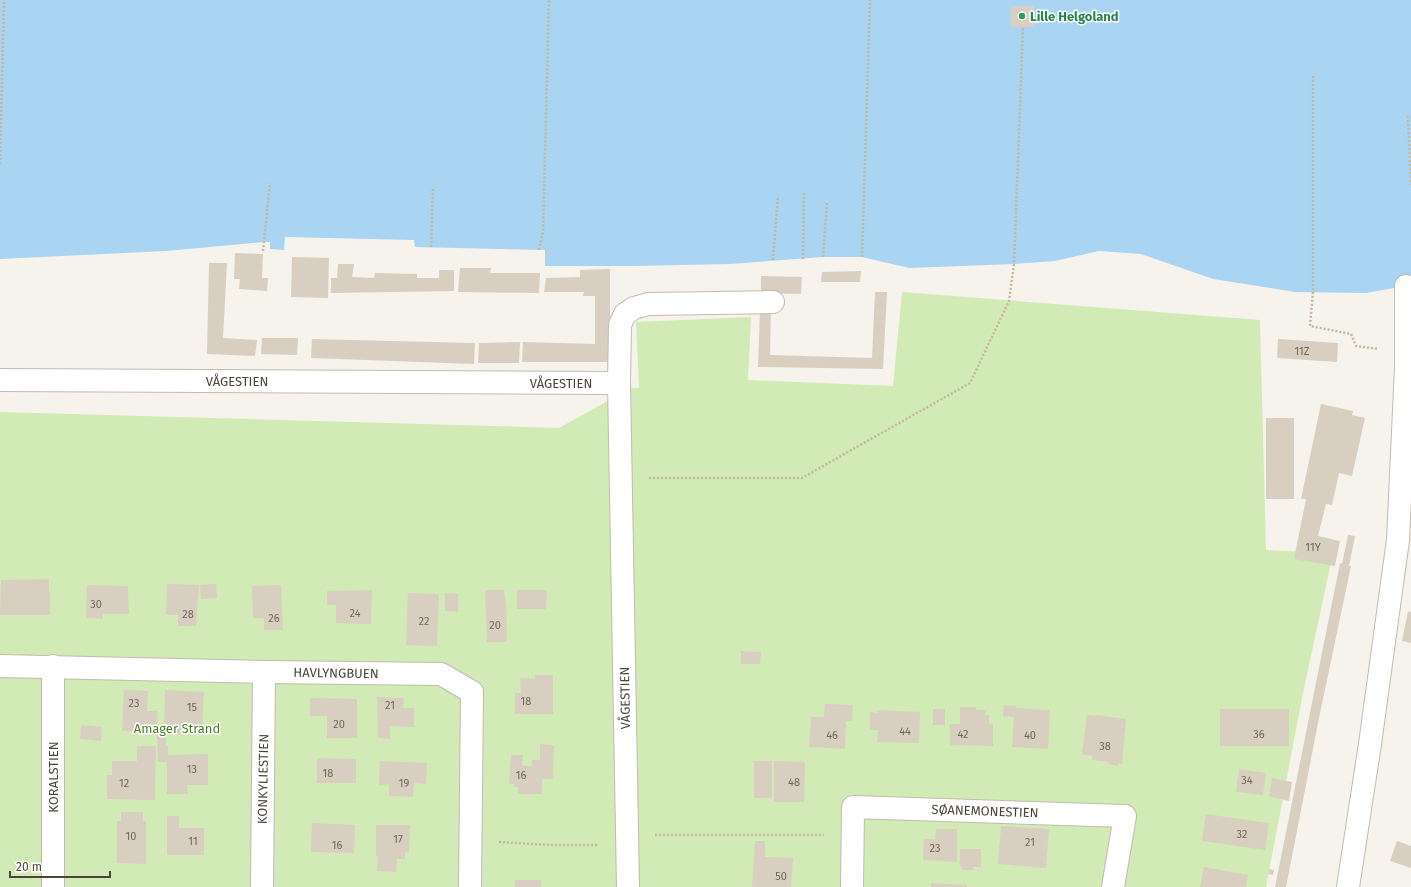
<svg xmlns="http://www.w3.org/2000/svg" width="1411" height="887" font-family="'Fira Sans',sans-serif">
  <rect width="100%" height="100%" fill="#f6f3ec"/>
  <polygon fill="#d2eab5" points="902,292 1260,320 1266,550 1333,553 1302,698 1266,887 0,887 0,412 559,428 631,388 639,388 636,322 751,317 748,380 893,386"/>
  <polygon fill="#a9d4f2" points="0,0 1411,0 1411,285 1366,293 1295,292 1213,279 1141,254 1099,251 1055,261 1014,264 909,268 862,257 823,257 730,264 635,266 545,266 545,250 415,247 414,240 285,237 284,250 270,249 270,242 264,242 166,251 0,259"/>
  <g fill="#d8cfc1">
    <polygon points="1011,6 1034,6 1034,27 1010,27"/>
    <polygon points="235,253 263,254 262,278 268,278 267,291 239,289 240,279 234,279"/>
    <polygon points="292,257 329,258 328,298 291,297"/>
    <polygon points="209,263 227,263 223,338 257,340 255,356 207,354"/>
    <polygon points="338,264 354,264 352,277 374,278 375,273 417,274 417,278 439,278 439,270 454,270 454,291 331,293 331,278 337,278"/>
    <polygon points="460,268 491,268 490,273 540,273 539,293 458,292"/>
    <polygon points="610,269 610,362 522,362 523,342 595,344 595,296 583,296 584,292 544,292 546,278 580,277 580,270"/>
    <polygon points="861,271 860,282 821,282 822,272"/>
    <polygon points="761,276 802,277 801,294 761,293"/>
    <polygon points="875,292 887,292 883,369 758,367 760,311 771,311 770,355 872,358"/>
    <polygon points="262,338 298,338 297,355 261,354"/>
    <polygon points="312,339 475,343 474,364 311,358"/>
    <polygon points="1278,339 1338,343 1337,362 1277,358"/>
    <polygon points="520,342 519,363 478,363 479,343"/>
    <polygon points="1321,404 1353,411 1352,415 1365,418 1352,476 1339,473 1332,505 1326,504 1318,536 1340,541 1335,566 1294,559 1306,499 1301,499"/>
    <rect x="1266" y="418" width="28" height="81"/>
    <polygon points="1348,535 1355,536 1349,566 1351,566 1319,718 1286,887 1275,887 1340,563 1342,564"/>
    <polygon points="49,579 49,592 50,592 50,615 0,615 1,580"/>
    <polygon points="167,584 199,585 196,626 178,626 178,615 166,615"/>
    <polygon points="216,584 217,598 201,599 200,585"/>
    <polygon points="87,585 128,586 129,614 103,614 103,619 86,618"/>
    <polygon points="281,585 283,630 264,630 264,618 253,618 252,586"/>
    <polygon points="372,590 371,624 336,623 336,605 327,605 327,591"/>
    <polygon points="485,590 504,590 505,601 506,601 507,642 487,642"/>
    <polygon points="517,590 547,590 546,609 517,609"/>
    <polygon points="408,593 439,594 437,646 406,645"/>
    <polygon points="445,593 458,594 458,612 445,611"/>
    <polygon points="1408,611 1411,612 1411,643 1402,641"/>
    <polygon points="741,651 761,652 760,664 741,664"/>
    <polygon points="535,675 553,675 553,714 515,714 515,693 521,693 520,678 535,679"/>
    <polygon points="124,690 148,691 147,711 158,711 157,725 146,724 145,732 122,731"/>
    <polygon points="165,690 204,692 202,728 184,727 184,734 166,732 166,746 168,746 168,755 208,754 208,785 187,785 188,794 167,794 167,762 158,762 157,732 164,732"/>
    <polygon points="377,697 404,698 403,708 414,708 414,727 390,726 390,739 378,738"/>
    <polygon points="310,698 357,699 357,738 327,738 327,716 310,716"/>
    <polygon points="825,704 853,705 852,721 846,721 845,749 809,747 811,717 824,717"/>
    <polygon points="1004,705 1016,706 1016,708 1050,710 1048,749 1012,747 1014,717 1003,716"/>
    <polygon points="960,707 976,707 976,710 986,710 985,715 989,715 989,724 993,724 993,746 950,745 950,724 960,724"/>
    <rect x="933" y="709" width="12" height="16"/>
    <rect x="1220" y="709" width="69" height="37"/>
    <polygon points="878,710 920,712 919,743 877,742 878,730 870,730 870,712 878,713"/>
    <polygon points="1087,715 1096,716 1096,715 1126,719 1122,764 1119,763 1118,766 1108,764 1109,762 1092,760 1092,756 1082,754"/>
    <polygon points="81,725 102,727 101,741 80,739"/>
    <polygon points="540,744 554,745 553,779 542,779 542,794 518,794 518,787 514,787 514,784 509,784 511,755 523,755 522,766 532,766 532,760 540,760"/>
    <polygon points="137,746 156,746 155,800 107,799 107,775 112,775 112,761 137,761"/>
    <polygon points="317,758 356,759 356,783 317,783"/>
    <polygon points="380,761 427,763 426,784 414,783 413,797 389,796 389,784 379,785"/>
    <rect x="754" y="761" width="18" height="37"/>
    <polygon points="774,761 805,762 804,802 774,802"/>
    <polygon points="1239,769 1266,773 1263,795 1236,792"/>
    <polygon points="1272,778 1292,782 1289,801 1269,796"/>
    <polygon points="121,812 143,812 143,821 146,821 146,864 117,863 117,821 121,821"/>
    <polygon points="1206,814 1269,823 1265,850 1202,841"/>
    <polygon points="167,816 179,816 179,828 204,828 204,855 167,855"/>
    <polygon points="312,823 355,825 354,853 311,852"/>
    <polygon points="376,825 410,825 409,852 405,852 405,859 397,859 396,872 377,871 378,856 376,856"/>
    <polygon points="1001,826 1049,829 1046,868 998,864"/>
    <polygon points="936,829 957,829 957,862 923,860 924,839 935,839"/>
    <polygon points="755,841 765,841 765,857 793,858 791,887 752,887"/>
    <polygon points="1397,841 1411,846 1411,868 1390,861"/>
    <polygon points="960,849 981,849 981,867 973,867 973,870 962,870 962,867 960,867"/>
    <polygon points="1204,867 1248,875 1246,887 1200,887"/>
    <polygon points="1269,869 1274,870 1273,875 1268,874"/>
    <rect x="515" y="880" width="26" height="7"/>
    <polygon points="931,883 967,885 967,887 931,887"/>
  </g>
  <g fill="none" stroke-linecap="round" stroke-linejoin="round">
    <defs>
      <g id="minor">
        <polyline points="0,380 619,383"/>
        <polyline points="0,666 264,672 441,674 472,692 470,887"/>
        <polyline points="53,666 53,887"/>
        <polyline points="262,887 264,672"/>
        <polyline points="628,887 619,383 620,325 625,314 634,308 648,304 773,302"/>
        <polyline points="852,887 853,807 1125,816 1113,887"/>
        <polyline points="1348,887 1370,744 1398,540 1406,367 1406,286"/>
      </g>
    </defs>
    <use href="#minor" stroke="#c2bbae" stroke-width="24"/>
    <g stroke="#c4b79f" stroke-width="2.5" stroke-dasharray="2 2" stroke-linecap="butt">
      <polyline points="1313,76 1313,292 1310,326 1351,334 1356,346 1378,349"/>
      <polyline points="1408,116 1411,185"/>
      <polyline points="0,164 4,0"/>
      <polyline points="431,247 433,187"/>
      <polyline points="539,250 543,232 549,0"/>
      <polyline points="263,251 270,183"/>
      <polyline points="823,257 827,203"/>
      <polyline points="862,257 870,0"/>
      <polyline points="803,259 804,191"/>
      <polyline points="773,260 778,196"/>
      <polyline points="649,478 802,478 970,383 1009,301 1014,264 1023,27"/>
      <polyline points="655,835 824,835"/>
      <polyline points="499,842 550,845 598,845"/>
    </g>
    <use href="#minor" stroke="#fff" stroke-width="22"/>
  </g>
  <circle fill="#2e9e5b" stroke="#fff" stroke-width="1.5" cx="1022" cy="16" r="4"/>
  <g text-anchor="middle" dominant-baseline="central" stroke-width="3" stroke-linejoin="round" paint-order="stroke">
    <g font-size="11" fill="#6e675b">
      <text x="1302" y="351">11Z</text>
      <text x="1313" y="547">11Y</text>
      <text x="96" y="604">30</text>
      <text x="355" y="613">24</text>
      <text x="188" y="614">28</text>
      <text x="274" y="618">26</text>
      <text x="424" y="621">22</text>
      <text x="495" y="625">20</text>
      <text x="526" y="701">18</text>
      <text x="134" y="703">23</text>
      <text x="390" y="705">21</text>
      <text x="192" y="707">15</text>
      <text x="339" y="724">20</text>
      <text x="905" y="731">44</text>
      <text x="963" y="734">42</text>
      <text x="1259" y="734">36</text>
      <text x="832" y="735">46</text>
      <text x="1030" y="735">40</text>
      <text x="1105" y="746">38</text>
      <text x="192" y="769">13</text>
      <text x="328" y="773">18</text>
      <text x="521" y="775">16</text>
      <text x="1247" y="780">34</text>
      <text x="794" y="782">48</text>
      <text x="124" y="783">12</text>
      <text x="404" y="783">19</text>
      <text x="1242" y="834">32</text>
      <text x="131" y="836">10</text>
      <text x="398" y="839">17</text>
      <text x="193" y="841">11</text>
      <text x="1030" y="842">21</text>
      <text x="337" y="845">16</text>
      <text x="935" y="848">23</text>
      <text x="781" y="876">50</text>
    </g>
    <g font-size="13" font-weight="bold" fill="#27864d" stroke="#fff" text-anchor="start">
      <text x="1030" y="16">Lille Helgoland</text>
    </g>
    <g font-size="13" fill="#4b4439" stroke="#fff">
      <text x="237" y="381">VÅGESTIEN</text>
      <text x="561" y="383">VÅGESTIEN</text>
      <text transform="translate(336 673) rotate(1)">HAVLYNGBUEN</text>
      <text transform="translate(625 698) rotate(-91)">VÅGESTIEN</text>
      <text transform="translate(53 777) rotate(-90)">KORALSTIEN</text>
      <text transform="translate(263 779) rotate(-89)">KONKYLIESTIEN</text>
      <text transform="translate(985 811) rotate(2)">SØANEMONESTIEN</text>
    </g>
    <g font-size="13" fill="#4a7f2a" stroke="#fff">
      <text x="177" y="728">Amager Strand</text>
    </g>
  </g>
  <path d="M10 871v6h100v-6" fill="none" stroke="#4b4439" stroke-width="2"/>
  <text x="16" y="871" font-size="12" fill="#4b4439" stroke="#ffffff" stroke-width="3" paint-order="stroke">20 m</text>
</svg>
